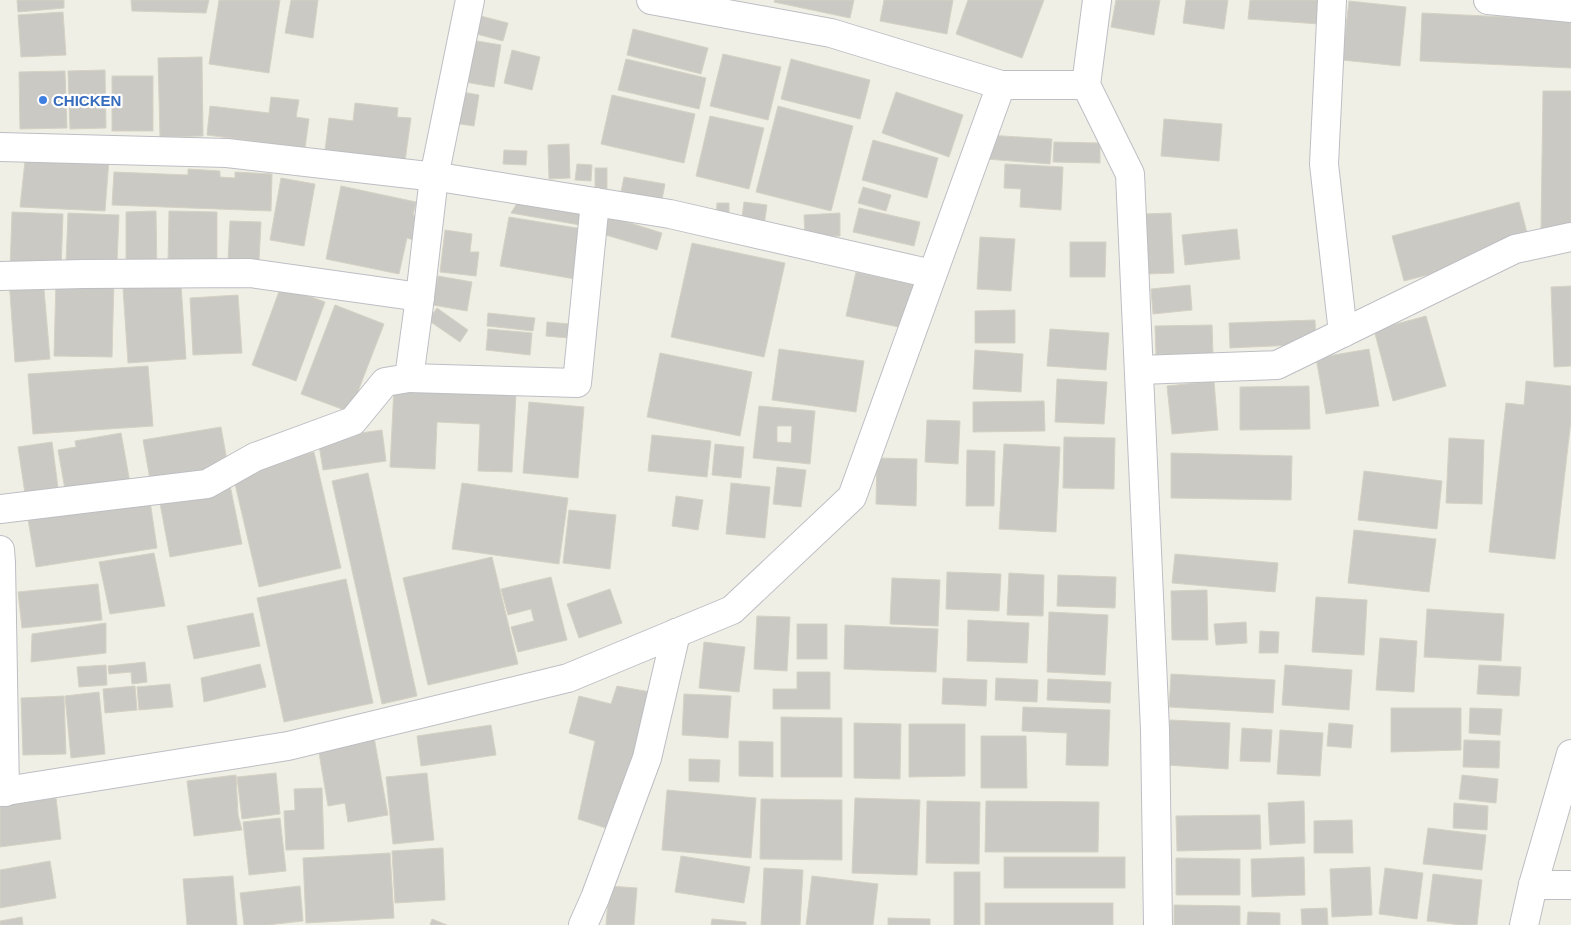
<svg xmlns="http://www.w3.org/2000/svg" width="1571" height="925" font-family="Helvetica,sans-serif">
  <rect width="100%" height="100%" fill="#f0efe6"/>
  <g fill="#cbc9c3" stroke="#d5d2c4" fill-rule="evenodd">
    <polygon points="17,0 64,0 64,8 18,12"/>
    <polygon points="131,0 209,0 206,13 132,11"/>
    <polygon points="219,0 280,0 269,73 209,64"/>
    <polygon points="291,0 318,0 313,38 285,33"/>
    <polygon points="775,0 854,0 850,18 774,2"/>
    <polygon points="884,0 953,0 947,34 880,21"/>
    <polygon points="968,0 1044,0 1022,58 956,34"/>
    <polygon points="1116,0 1160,0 1154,35 1111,27"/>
    <polygon points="1186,0 1228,0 1224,29 1183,23"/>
    <polygon points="1250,0 1321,0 1319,24 1248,19"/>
    <polygon points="1349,1 1406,7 1400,66 1342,60"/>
    <polygon points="63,12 66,55 21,57 18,15"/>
    <polygon points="1422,13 1571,20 1571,68 1420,61"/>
    <polygon points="473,14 508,23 503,41 469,32"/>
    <polygon points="633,29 708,48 701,74 627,55"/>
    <polygon points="465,39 501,45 494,87 459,81"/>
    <polygon points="512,50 540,57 532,90 504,83"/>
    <polygon points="723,54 781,67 768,120 710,106"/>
    <polygon points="202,57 203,136 160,137 158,58"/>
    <polygon points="626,59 706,78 699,109 618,90"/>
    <polygon points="791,59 870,80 860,119 781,99"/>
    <polygon points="105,70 106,128 70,129 68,71"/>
    <polygon points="65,71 67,128 20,129 19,72"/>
    <rect x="112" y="76" width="41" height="55"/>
    <polygon points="457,91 479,95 474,126 453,123"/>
    <polygon points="1543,91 1571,91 1571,230 1541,230"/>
    <polygon points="896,92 963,115 949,157 882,133"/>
    <polygon points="612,95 695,114 684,163 601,144"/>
    <polygon points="271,97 299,100 296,117 309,119 305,148 207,135 210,106 269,113"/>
    <polygon points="355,103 398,108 397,117 411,118 405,161 325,150 329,118 353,121"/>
    <polygon points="778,106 853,126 831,211 756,192"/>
    <polygon points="710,116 764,128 749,189 696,176"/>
    <polygon points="1164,119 1222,124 1219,161 1161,156"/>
    <polygon points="987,135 1052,139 1050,164 986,159"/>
    <polygon points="873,140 938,158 927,198 862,180"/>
    <polygon points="1054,142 1100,143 1100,163 1053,162"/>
    <polygon points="569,144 570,178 549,179 548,145"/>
    <polygon points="504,150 527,151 526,165 503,164"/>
    <polygon points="109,159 105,211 20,207 25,161"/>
    <polygon points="577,164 592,165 591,181 575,180"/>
    <polygon points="1005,164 1063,167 1061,210 1020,207 1021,189 1004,188"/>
    <rect x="595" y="168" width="12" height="21"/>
    <polygon points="188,169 220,171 220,177 235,178 235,172 272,174 271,211 112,205 114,172 188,175"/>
    <polygon points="624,177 665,184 661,205 620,197"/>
    <polygon points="281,178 315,184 304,246 270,240"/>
    <polygon points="341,186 416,202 413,215 422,217 417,241 407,238 399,274 326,259"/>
    <polygon points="863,187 891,195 886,211 858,203"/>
    <polygon points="521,197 583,208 580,225 511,213"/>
    <polygon points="744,202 767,205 764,226 741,224"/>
    <polygon points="1519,202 1531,248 1404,281 1392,236"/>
    <polygon points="717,203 729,203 729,220 716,219"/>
    <polygon points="859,208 920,222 914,246 853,232"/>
    <polygon points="156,211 157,271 126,272 126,212"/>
    <polygon points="169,211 217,212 217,261 168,261"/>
    <polygon points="12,212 63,214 61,271 10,269"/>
    <polygon points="68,213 119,215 117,264 66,262"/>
    <polygon points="840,213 840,236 805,237 804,215"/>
    <polygon points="1171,213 1174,273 1147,274 1144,214"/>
    <polygon points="605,215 662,233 657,250 599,233"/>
    <polygon points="509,217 583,229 575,279 500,266"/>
    <polygon points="230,221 261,222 259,261 228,260"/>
    <polygon points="1237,229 1240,259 1185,265 1182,235"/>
    <polygon points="445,230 472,234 470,252 479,252 476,276 440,272"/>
    <polygon points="980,237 1015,239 1011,291 977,289"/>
    <polygon points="1070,242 1106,242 1105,277 1070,277"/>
    <polygon points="692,243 785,263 764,357 671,337"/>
    <polygon points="856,272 918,285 908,329 846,316"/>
    <polygon points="438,276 472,282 467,311 433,305"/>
    <polygon points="43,278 50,359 15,362 9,280"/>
    <polygon points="56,278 114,279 112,357 54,356"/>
    <polygon points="181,284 186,359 128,363 123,288"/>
    <polygon points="1190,285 1192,310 1153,314 1151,289"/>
    <polygon points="281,286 325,302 296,381 252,365"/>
    <polygon points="1571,286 1571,366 1554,367 1551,287"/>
    <polygon points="238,295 242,353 193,355 190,298"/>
    <polygon points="335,305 384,324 350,412 301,394"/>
    <polygon points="437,308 468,330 460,342 428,320"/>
    <polygon points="1015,310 1015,343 975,343 975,311"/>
    <polygon points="488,313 535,318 533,331 487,326"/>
    <polygon points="1426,316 1446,386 1393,401 1374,330"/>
    <polygon points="1315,320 1316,344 1230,348 1229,323"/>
    <polygon points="547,322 570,324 569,338 546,336"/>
    <polygon points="1212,325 1213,354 1156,355 1155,326"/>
    <polygon points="488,329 532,333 530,355 486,350"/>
    <polygon points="1050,329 1109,333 1106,370 1047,366"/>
    <polygon points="779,349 864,361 856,412 772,400"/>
    <polygon points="1369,349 1379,406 1326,414 1316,358"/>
    <polygon points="975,350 1023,354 1021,392 973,389"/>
    <polygon points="660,353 752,372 740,436 647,417"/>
    <polygon points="148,366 153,426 33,434 28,374"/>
    <polygon points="1057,379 1107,382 1104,424 1055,422"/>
    <polygon points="1214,381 1218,430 1172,434 1167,386"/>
    <polygon points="1526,381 1571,386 1571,420 1555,559 1489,552 1506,403 1524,405"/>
    <polygon points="1309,386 1310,429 1240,430 1240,387"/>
    <polygon points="394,387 516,393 512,472 478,471 480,424 437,422 435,469 390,467"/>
    <polygon points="1044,401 1045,431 973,432 973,402"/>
    <polygon points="529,402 584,407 578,478 523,473"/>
    <path d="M 759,406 L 815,411 L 810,464 L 753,458 ZM 777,426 L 792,426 L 791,443 L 777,442 Z"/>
    <polygon points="927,420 960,421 958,464 925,462"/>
    <polygon points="221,427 229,472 151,485 143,440"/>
    <polygon points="382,430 386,461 323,470 318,439"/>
    <polygon points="121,433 130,483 66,495 58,450 76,447 75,441"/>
    <polygon points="652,435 711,441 707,477 648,471"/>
    <polygon points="1064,437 1115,438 1114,489 1063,488"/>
    <polygon points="1449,438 1484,440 1482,504 1446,503"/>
    <polygon points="52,442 59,495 26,500 18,447"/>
    <polygon points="715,444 744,447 741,478 712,475"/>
    <polygon points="1004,444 1060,447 1056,532 999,529"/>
    <polygon points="967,450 995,451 994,506 966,506"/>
    <polygon points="314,452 341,568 259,587 232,471"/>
    <polygon points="1171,453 1292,456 1291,500 1171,498"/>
    <polygon points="877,458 917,459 916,506 876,504"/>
    <polygon points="777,467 806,470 801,507 773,504"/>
    <polygon points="1364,471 1442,481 1437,529 1358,520"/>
    <polygon points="368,473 417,696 382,704 332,481"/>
    <polygon points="462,483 568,498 559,564 452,549"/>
    <polygon points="731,483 770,487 765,538 726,534"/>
    <polygon points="230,485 242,544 170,557 159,498"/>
    <polygon points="149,494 157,548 36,567 27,513"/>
    <polygon points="676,496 703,500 698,530 672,526"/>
    <polygon points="569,510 616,515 610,569 563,563"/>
    <polygon points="1354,530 1436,539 1429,592 1348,583"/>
    <polygon points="154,553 165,606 110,614 99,562"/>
    <polygon points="1175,554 1278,563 1275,592 1172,583"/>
    <polygon points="492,557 518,664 428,685 403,578"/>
    <polygon points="947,572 1001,574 999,611 946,609"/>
    <polygon points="1009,573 1044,575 1043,616 1007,615"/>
    <polygon points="1058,575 1116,577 1115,608 1057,606"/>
    <polygon points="551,577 567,640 518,652 511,627 534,621 531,609 508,615 501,589"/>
    <polygon points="892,578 940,580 938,626 890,624"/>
    <polygon points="346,579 373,703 284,722 257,598"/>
    <polygon points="98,584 102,620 22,628 18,592"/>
    <polygon points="610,589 622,623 579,638 567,604"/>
    <polygon points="1207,590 1208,640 1172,640 1171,591"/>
    <polygon points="1316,597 1367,600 1364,655 1312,652"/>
    <polygon points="1427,609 1504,614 1501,661 1424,657"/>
    <polygon points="1049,612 1108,615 1105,675 1047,672"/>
    <polygon points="253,613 260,646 194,659 187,626"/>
    <polygon points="757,616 790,617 787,671 754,669"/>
    <polygon points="968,620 1029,623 1027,663 967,661"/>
    <polygon points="1246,622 1247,643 1216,645 1214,624"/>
    <polygon points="106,623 106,653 31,662 32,634"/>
    <rect x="797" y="624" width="30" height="35"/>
    <polygon points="845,625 938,629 936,672 844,669"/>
    <polygon points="1260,631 1279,632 1278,653 1259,653"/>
    <polygon points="1380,638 1417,641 1414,692 1376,690"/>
    <polygon points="704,642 745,647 739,692 699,688"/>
    <polygon points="145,662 147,682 132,684 131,672 109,674 108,666"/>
    <polygon points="260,664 266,687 204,702 201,678"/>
    <polygon points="106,665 107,685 79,687 77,667"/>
    <polygon points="1285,665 1352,670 1349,710 1282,705"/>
    <polygon points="1479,665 1521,667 1519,696 1477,694"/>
    <polygon points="797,672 830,672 830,709 773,709 773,689 797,689"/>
    <polygon points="1171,674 1275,680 1273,713 1169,707"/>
    <polygon points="943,678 987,680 986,706 942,704"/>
    <polygon points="996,678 1038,680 1037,702 995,700"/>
    <polygon points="1048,679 1111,682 1110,703 1047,700"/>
    <polygon points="170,684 173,707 139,710 137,687"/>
    <polygon points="135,686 137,710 105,713 103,689"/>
    <polygon points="617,686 650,692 621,833 578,819 595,741 569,733 579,696 611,704"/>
    <polygon points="99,692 105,754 71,758 65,696"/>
    <polygon points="684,694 731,696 728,738 682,735"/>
    <polygon points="64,696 66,754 23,755 21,698"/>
    <polygon points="1023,707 1110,710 1108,766 1066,765 1067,733 1022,731"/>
    <polygon points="1391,708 1461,708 1461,750 1391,752"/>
    <polygon points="1470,708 1502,709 1500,735 1469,733"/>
    <polygon points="781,717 842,718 842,777 781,777"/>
    <polygon points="1170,720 1230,723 1228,769 1166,765"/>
    <polygon points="854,723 901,724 900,779 854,778"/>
    <polygon points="1329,723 1353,725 1351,748 1327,746"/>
    <polygon points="909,724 965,724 965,776 909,777"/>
    <polygon points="491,725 496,755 421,766 417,736"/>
    <polygon points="1242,728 1272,730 1270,762 1240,761"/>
    <polygon points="1280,730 1323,733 1320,776 1277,774"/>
    <polygon points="981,736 1026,736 1027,788 981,788"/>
    <polygon points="374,737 388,815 348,822 345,803 328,806 318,747"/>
    <polygon points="1464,740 1500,741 1499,768 1463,767"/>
    <polygon points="739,741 773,742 773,777 739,776"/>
    <polygon points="689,759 720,760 719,782 689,781"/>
    <polygon points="276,773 280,814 242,819 237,777"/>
    <polygon points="427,773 434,840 393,844 386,777"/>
    <polygon points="236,775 238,815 242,830 194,836 187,781"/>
    <polygon points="1462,775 1498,779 1496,803 1459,799"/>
    <polygon points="322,788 324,849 286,850 284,811 295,810 294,789"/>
    <polygon points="667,790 756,798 751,858 662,850"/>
    <polygon points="56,798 61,839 0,847 0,805"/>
    <polygon points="855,798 920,800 917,875 852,873"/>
    <polygon points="761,799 842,800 842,860 760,859"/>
    <polygon points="927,801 980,802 979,864 926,863"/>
    <polygon points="986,801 1099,802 1098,852 985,852"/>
    <polygon points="1304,801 1305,843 1270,845 1268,803"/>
    <polygon points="1454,803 1488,806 1487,830 1453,828"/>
    <polygon points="1260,815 1261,849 1177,851 1176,816"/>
    <polygon points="280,818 286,871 249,875 243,822"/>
    <polygon points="1352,820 1353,853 1314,853 1314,821"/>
    <polygon points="1428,828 1486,835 1482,870 1423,864"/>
    <polygon points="443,848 445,900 395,903 392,851"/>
    <polygon points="390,853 394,918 306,923 303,858"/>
    <polygon points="681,856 750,867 744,903 675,892"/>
    <rect x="1004" y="857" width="121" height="31"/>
    <polygon points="1304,857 1305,895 1252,897 1251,859"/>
    <polygon points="1176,858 1240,859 1240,895 1176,895"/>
    <polygon points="50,861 56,898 0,908 0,870"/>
    <polygon points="1370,867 1372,915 1332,917 1330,869"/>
    <polygon points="764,868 803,870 800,925 761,925"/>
    <polygon points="1385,868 1423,873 1417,919 1379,914"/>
    <rect x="954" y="872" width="26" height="53"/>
    <polygon points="1433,874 1482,880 1477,925 1461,925 1427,921"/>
    <polygon points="233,876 237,925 187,925 183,879"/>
    <polygon points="812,876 878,884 873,925 806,925"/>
    <polygon points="300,886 303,921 267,925 244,925 240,893"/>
    <polygon points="609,886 637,888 634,925 606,925"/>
    <rect x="985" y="903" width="128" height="22"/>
    <polygon points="1174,905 1240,906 1240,925 1174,925"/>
    <polygon points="1327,908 1328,925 1302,925 1301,909"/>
    <polygon points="1248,912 1280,913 1280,925 1247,925"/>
    <polygon points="22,917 23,925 0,925 0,921"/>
    <polygon points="888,918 930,919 930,925 888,925"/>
    <polygon points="432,919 447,925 430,925"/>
    <polygon points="712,919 746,922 746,925 711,925"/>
  </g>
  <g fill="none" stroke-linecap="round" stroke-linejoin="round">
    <defs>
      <g id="minor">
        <polyline points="1332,0 1324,164 1343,333"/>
        <polyline points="1488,0 1571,8"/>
        <polyline points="0,147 227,153 445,178 670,214 932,274"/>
        <polyline points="0,276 84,274 250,273 420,297 434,177 470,0"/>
        <polyline points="420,297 409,378 577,383 595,202"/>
        <polyline points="1139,370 1277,365 1515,249 1571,237"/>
        <polyline points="0,509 207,484 255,457 353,421 385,382 409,378"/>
        <polyline points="1533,885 1571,885"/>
      </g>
      <g id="tertiary">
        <polyline points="651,0 831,33 1001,85 1086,85"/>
        <polyline points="1097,0 1086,85 1130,174 1155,730 1158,925"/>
        <polyline points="0,550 1,563 5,792"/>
        <polyline points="0,792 288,746 568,678 732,610 852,497 1001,85"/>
        <polyline points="583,925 595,898 647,758 676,633"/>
        <polyline points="1524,925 1533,885 1571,754"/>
      </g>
    </defs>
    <use href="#minor" stroke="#bdbec4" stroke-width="30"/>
    <use href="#tertiary" stroke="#bdbec4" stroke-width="30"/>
    <use href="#minor" stroke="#fff" stroke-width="28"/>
    <use href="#tertiary" stroke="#fff" stroke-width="28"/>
  </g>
  <circle fill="#3f7fe0" stroke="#fff" stroke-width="2" cx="43" cy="100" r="5"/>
  <g text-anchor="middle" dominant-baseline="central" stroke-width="4.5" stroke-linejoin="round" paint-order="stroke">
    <g font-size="15" font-weight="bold" fill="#366cbe" stroke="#fff" text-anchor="start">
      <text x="53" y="100">CHICKEN</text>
    </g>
  </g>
</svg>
